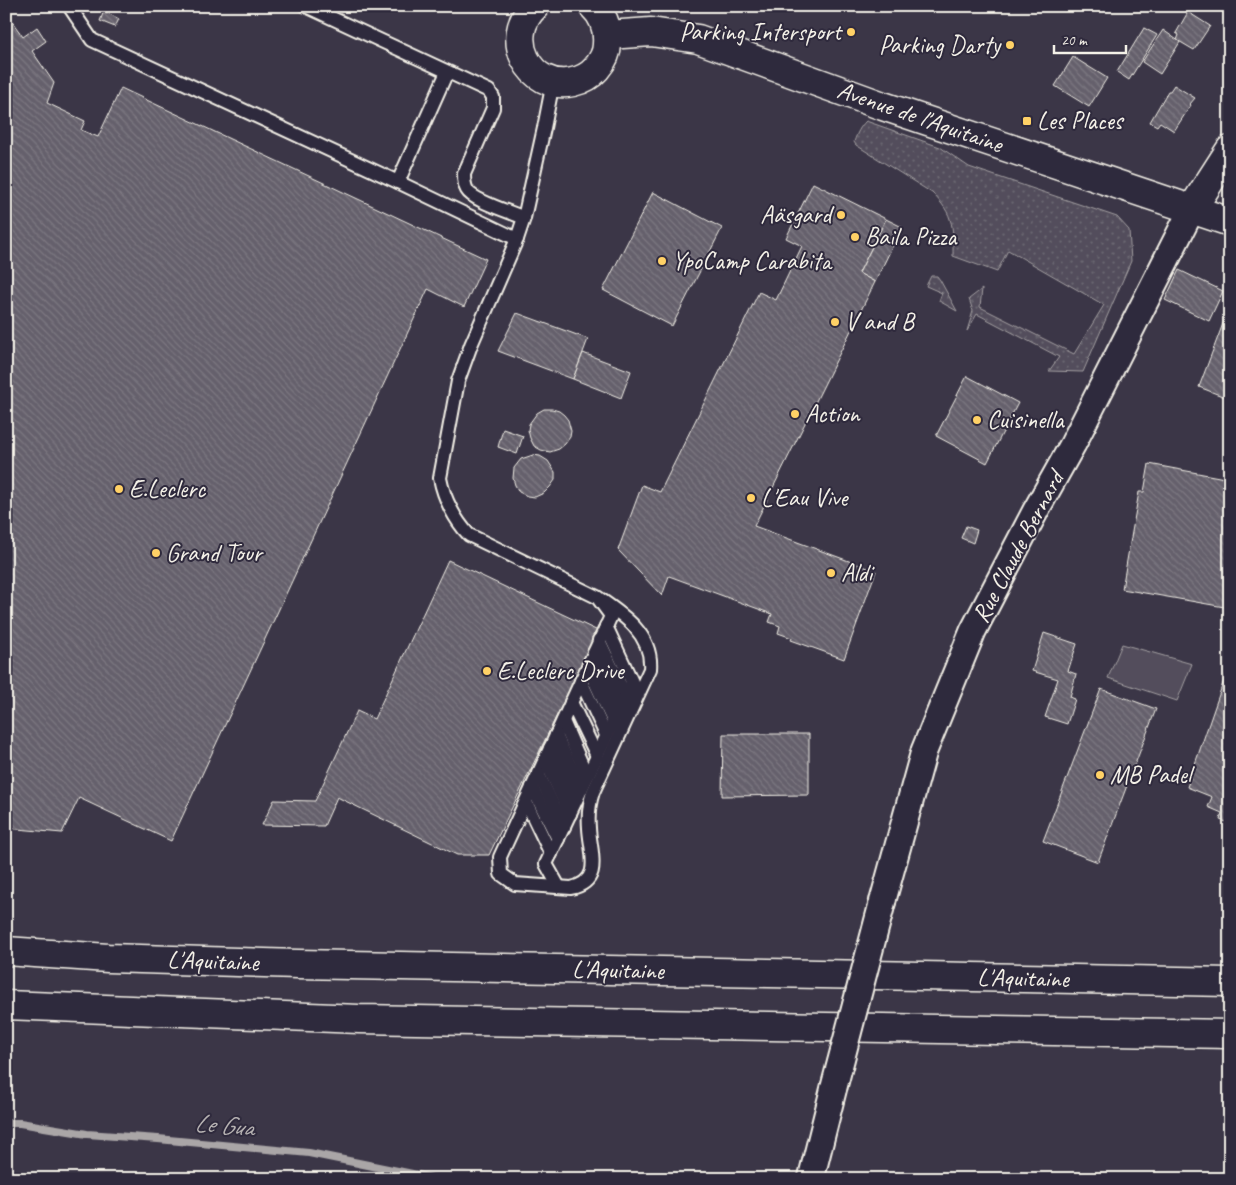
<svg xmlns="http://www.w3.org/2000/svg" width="1236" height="1185" font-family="Caveat,sans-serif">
  <defs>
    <pattern id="grass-dots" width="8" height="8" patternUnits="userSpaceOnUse" patternTransform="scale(1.25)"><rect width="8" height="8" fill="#534e5c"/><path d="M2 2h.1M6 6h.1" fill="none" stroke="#6c6873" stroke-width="1.8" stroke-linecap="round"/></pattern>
    <pattern id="building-back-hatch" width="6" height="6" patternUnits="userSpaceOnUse" patternTransform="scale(1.25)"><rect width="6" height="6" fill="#65616c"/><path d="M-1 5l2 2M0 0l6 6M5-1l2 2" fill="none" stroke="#7c7881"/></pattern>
  </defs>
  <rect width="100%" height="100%" fill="#3b3647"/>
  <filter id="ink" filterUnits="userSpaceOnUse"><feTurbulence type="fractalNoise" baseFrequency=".02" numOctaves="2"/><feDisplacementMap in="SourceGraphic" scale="10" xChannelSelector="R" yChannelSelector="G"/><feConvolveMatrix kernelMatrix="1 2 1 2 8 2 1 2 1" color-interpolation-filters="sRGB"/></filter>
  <g filter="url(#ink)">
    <g fill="url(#grass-dots)" stroke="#a4a0a2">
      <path d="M 866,121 L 940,147 L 969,167 L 1117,217 L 1129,230 L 1131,261 L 1083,372 L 1049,371 L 1059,357 L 977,314 L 967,331 L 973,311 L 969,299 L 982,289 L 980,307 L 1074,354 L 1104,305 L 1008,250 L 997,272 L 953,256 C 953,244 954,230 950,219 C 947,209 939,200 932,193 L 856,145 L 854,142 C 857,133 860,127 866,121 Z"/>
      <polygon points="931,276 937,276 940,280 957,311 939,301 942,293 926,286"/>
    </g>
    <polygon fill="#534e5c" stroke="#a4a0a2" points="1122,644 1192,664 1177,701 1108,678"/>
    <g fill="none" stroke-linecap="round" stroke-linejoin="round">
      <polyline stroke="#aaa6a7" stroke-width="8" points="6,1123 20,1123 87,1134 158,1139 309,1153 437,1179"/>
    </g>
    <g fill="url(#building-back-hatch)" stroke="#f4f1e8">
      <polygon points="104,11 119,19 115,27 100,21"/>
      <polygon points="1188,12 1210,26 1194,50 1177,40 1179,35 1176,33"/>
      <polygon points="6,13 23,37 37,27 46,41 32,51 54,83 47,103 85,121 81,130 98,137 121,88 486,259 464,307 428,289 171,841 79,798 62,833 6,828"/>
      <polygon points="1144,28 1157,35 1129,80 1117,72"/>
      <polygon points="1163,30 1180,42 1160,74 1142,62"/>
      <polygon points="1073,57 1107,78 1089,107 1055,86"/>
      <polygon points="1174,85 1195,98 1190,104 1191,105 1174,131 1160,122 1157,126 1150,122 1168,91 1170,91"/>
      <polygon points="813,183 886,219 859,273 875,282 754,526 876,571 844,659 791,640 792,638 778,633 780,626 769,622 772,614 669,576 662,596 618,550 642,485 660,492 759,292 776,300 802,246 786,238"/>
      <polygon points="653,192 722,228 672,326 603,290"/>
      <polygon points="886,219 902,227 875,282 859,273"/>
      <polygon points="1179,270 1223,291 1209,321 1165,300"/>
      <polygon points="517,313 588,339 573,379 498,351"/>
      <polygon points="1224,321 1230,324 1230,399 1199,387"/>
      <polygon points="583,353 631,371 621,398 573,379"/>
      <polygon points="967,376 1018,403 987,463 936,436"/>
      <polygon points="544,409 552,409 559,411 564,415 568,420 571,431 570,437 565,444 559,449 550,452 541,450 534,446 530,438 528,430 529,424 537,413"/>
      <polygon points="503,429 523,436 517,454 498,447"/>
      <polygon points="533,455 540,456 548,461 555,472 555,480 550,487 544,493 535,497 527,496 519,492 515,485 513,478 514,468 521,459"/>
      <polygon points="1149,464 1230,479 1230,608 1122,589 1139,492 1144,492"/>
      <polygon points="966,526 977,530 973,543 961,538"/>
      <polygon points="448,560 598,631 489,855 457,855 337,797 324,826 262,825 274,800 315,801 357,711 374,719"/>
      <polygon points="1044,633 1077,644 1068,671 1076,674 1070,697 1075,699 1067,724 1045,717 1058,679 1032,671"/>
      <polygon points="1230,663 1230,750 1227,757 1230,758 1230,823 1220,820 1222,813 1208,807 1212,797 1187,787"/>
      <polygon points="1101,689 1156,709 1098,862 1043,841"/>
      <polygon points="723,734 809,734 809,795 722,796"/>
    </g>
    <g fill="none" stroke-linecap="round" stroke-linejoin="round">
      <defs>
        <g id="service">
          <polyline points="69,6 92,40 398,182 517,239"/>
          <path d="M 306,6 L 489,91 L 493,97 L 493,108 L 464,174 C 464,179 464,185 467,190 C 473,201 511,212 524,218"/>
          <path d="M 553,82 L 544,128 L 524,218 L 517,239 L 471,345 L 458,381 L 440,478 C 444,499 455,520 469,535 L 597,597 L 611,616 L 500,857 L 501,874 L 515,884 L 571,888 C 604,881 590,852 589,828 C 588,816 589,804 593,792 L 650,669 C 653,634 622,614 597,597"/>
          <polyline points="398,182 447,72"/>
          <polyline points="599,640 625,695"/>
          <polyline points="594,653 619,708"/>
          <polyline points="588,667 613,721"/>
          <polyline points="581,681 606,735"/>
          <polyline points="571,702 597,756"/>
          <polyline points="563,721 587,776"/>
          <polyline points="556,735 581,789"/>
          <polyline points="550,748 575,802"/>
          <polyline points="545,760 570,814"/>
          <polyline points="538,773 564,827"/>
          <polyline points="532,787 558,839"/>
          <polyline points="526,802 551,854"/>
          <polyline points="559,887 546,864 632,682 606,626"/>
        </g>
        <g id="minor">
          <polyline points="883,900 924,751 973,631 1036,510 1073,444 1192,209"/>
          <polyline points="811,1179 834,1087"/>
        </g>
        <polyline id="tertiary" points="1192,209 1230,150"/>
        <g id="secondary">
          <path d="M 535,6 C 502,36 529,92 573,82 C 582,80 590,76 596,69 C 602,62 607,54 607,44 C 608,30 604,16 593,6"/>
          <polyline points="608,35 651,32 698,39 883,106 1230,222"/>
        </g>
        <g id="motorway">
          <polyline points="6,951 108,958 298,964 1230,982"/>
          <polyline points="6,1005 359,1019 1230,1034"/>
        </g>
      </defs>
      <use href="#service" stroke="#f4f1e8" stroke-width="16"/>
      <use href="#minor" stroke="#f4f1e8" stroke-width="29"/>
      <use href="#tertiary" stroke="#f4f1e8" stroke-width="31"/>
      <use href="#secondary" stroke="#f4f1e8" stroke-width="31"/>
      <use href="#motorway" stroke="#f4f1e8" stroke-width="31"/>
      <use href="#service" stroke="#2f2a3d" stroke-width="12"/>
      <use href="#minor" stroke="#2f2a3d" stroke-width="25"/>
      <use href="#tertiary" stroke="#2f2a3d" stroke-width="28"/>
      <use href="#secondary" stroke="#2f2a3d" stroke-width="28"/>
      <use href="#motorway" stroke="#2f2a3d" stroke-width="28"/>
      <defs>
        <polyline id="minor-bridge" points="834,1087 883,900"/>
      </defs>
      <use href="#minor-bridge" stroke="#f4f1e8" stroke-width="29" stroke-linecap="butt"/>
      <use href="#minor-bridge" stroke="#2f2a3d" stroke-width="25"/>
    </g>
  </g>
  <g fill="#ffd166" stroke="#2f2a3d" stroke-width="2">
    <circle cx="851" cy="32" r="5"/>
    <circle cx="1010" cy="45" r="5"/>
    <rect x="1022" y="116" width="10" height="10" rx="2.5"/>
    <circle cx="841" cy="215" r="5"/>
    <circle cx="855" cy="237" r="5"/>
    <circle cx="662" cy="261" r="5"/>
    <circle cx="835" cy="322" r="5"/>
    <circle cx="795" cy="414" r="5"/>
    <circle cx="977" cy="420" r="5"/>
    <circle cx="119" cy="489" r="5"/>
    <circle cx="751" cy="498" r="5"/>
    <circle cx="156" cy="553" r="5"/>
    <circle cx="831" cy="573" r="5"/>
    <circle cx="487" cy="671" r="5"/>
    <circle cx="1100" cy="775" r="5"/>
  </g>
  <g text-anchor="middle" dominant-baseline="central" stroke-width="4" stroke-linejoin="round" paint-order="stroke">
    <g font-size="25" fill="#f4f1e8" stroke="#2f2a3d" text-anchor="start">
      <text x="841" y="32" text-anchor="end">Parking Intersport</text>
      <text x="1000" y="45" text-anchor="end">Parking Darty</text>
      <text x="1037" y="121">Les Places</text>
      <text x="831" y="215" text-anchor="end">Aäsgard</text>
      <text x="865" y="237">Baila Pizza</text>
      <text x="672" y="261">YpoCamp Carabita</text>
      <text x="845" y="322">V and B</text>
      <text x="805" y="414">Action</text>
      <text x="987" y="420">Cuisinella</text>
      <text x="129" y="489">E.Leclerc</text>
      <text x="761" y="498">L'Eau Vive</text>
      <text x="166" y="553">Grand Tour</text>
      <text x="841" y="573">Aldi</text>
      <text x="497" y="671">E.Leclerc Drive</text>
      <text x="1110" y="775">MB Padel</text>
    </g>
    <g font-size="25" fill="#f4f1e8" stroke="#2f2a3d">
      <text transform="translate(920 117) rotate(19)">Avenue de l'Aquitaine</text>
      <text transform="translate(1018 547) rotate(-62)">Rue Claude Bernard</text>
      <text transform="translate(213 961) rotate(2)">L'Aquitaine</text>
      <text transform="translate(618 970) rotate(1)">L'Aquitaine</text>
      <text transform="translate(1023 978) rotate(1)">L'Aquitaine</text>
    </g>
    <g font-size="26" font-style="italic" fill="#b6b2b2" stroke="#2f2a3d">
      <text transform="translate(224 1125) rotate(5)">Le Gua</text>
    </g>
  </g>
  <rect width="1236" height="1185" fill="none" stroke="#2f2a3d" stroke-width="25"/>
  <rect x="12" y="12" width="1211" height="1160" fill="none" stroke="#f4f1e8" stroke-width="2" filter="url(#ink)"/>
  <path d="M1054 45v8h72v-8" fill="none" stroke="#f4f1e8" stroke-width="2.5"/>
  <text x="1061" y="45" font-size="15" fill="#f4f1e8" stroke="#2f2a3d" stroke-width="4" paint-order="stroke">20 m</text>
</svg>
